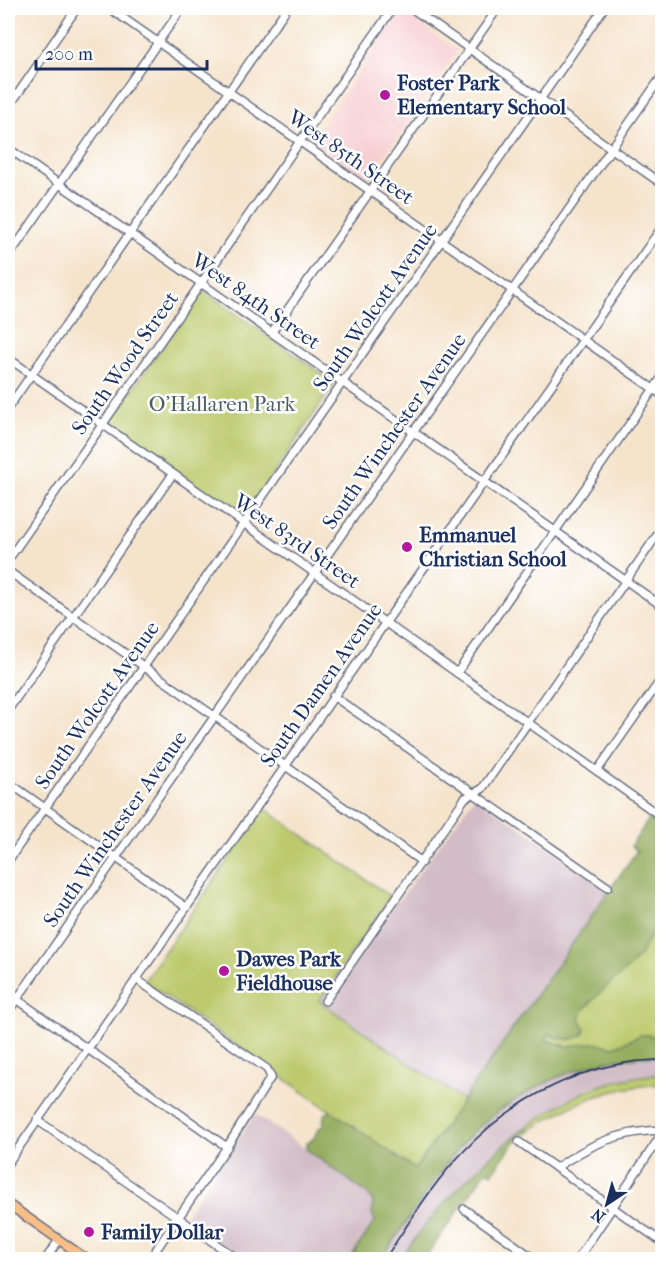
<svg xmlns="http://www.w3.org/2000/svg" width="670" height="1267" font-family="'IM FELL French Canon',serif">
  <rect width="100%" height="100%" fill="#fff"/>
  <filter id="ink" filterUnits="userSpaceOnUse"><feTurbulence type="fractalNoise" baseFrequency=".0167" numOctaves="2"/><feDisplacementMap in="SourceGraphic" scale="12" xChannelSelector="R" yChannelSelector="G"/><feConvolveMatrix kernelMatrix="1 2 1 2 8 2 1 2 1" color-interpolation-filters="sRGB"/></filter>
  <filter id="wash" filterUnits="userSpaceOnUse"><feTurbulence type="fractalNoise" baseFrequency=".008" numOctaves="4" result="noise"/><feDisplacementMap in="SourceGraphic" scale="24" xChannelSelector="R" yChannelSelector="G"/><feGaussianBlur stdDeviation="1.35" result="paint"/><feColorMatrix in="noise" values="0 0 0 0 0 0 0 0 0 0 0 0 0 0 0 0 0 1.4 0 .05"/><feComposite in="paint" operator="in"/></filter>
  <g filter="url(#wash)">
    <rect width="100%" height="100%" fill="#f5e4cc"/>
    <polygon fill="#f7cfd2" points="401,11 458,51 368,179 312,140"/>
    <g fill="#d2bdc6">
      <polygon points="475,796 610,890 463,1100 319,1001 391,897 398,902"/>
      <polygon points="662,1056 662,1074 631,1077 591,1087 565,1101 526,1127 460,1184 434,1214 399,1259 381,1260 454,1155 487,1122 512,1102 565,1074 596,1064 636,1058"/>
      <polygon points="255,1114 348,1178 368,1194 373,1201 375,1221 350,1260 229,1259 179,1225"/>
    </g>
    <g fill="#bcca6d" stroke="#6c7c66" stroke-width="1.5">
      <polygon points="202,290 335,383 246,515 242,517 238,516 112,427 109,423"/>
      <path d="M 264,808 L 391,897 L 319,1001 L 463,1100 L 637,851 L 631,846 L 651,817 L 662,825 L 662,1056 C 640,1057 616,1058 595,1064 C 542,1079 488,1111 454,1154 C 428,1188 405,1225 381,1259 L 350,1259 L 415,1170 L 144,981 Z"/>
      <path d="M 662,1074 L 662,1084 C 611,1087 572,1102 529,1131 L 526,1127 C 576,1093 601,1079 662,1074 Z"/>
    </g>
    <g fill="#95ae60" stroke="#586e5f" stroke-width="1.5">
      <path d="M 649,819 L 662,829 L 662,916 L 639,956 L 627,969 L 607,986 L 582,1011 L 580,1019 L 585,1028 L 584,1034 C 571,1042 562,1040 549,1034 L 546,1040 L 567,1046 L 593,1043 L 614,1047 L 641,1035 L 650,1035 L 662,1041 L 662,1056 C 640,1057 616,1058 595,1064 C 542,1079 488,1111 454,1154 C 428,1188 405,1225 381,1259 L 350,1259 L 375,1221 L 372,1213 L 373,1201 L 368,1194 L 306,1149 L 307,1143 L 314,1138 L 318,1129 L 323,1126 L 324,1115 L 331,1111 L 415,1169 L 637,851 L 631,846 Z"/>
      <path d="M 526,1127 L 529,1131 L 514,1143 L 492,1173 L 487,1170 L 424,1259 L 399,1260 C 435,1209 477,1165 526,1127 Z"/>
    </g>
  </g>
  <g filter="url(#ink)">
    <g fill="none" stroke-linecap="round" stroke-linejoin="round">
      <defs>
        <g id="minor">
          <polyline points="109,8 662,395"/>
          <polyline points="411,8 662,184"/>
          <polyline points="8,108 77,8"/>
          <polyline points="8,148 662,606"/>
          <polyline points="8,257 182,8"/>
          <polyline points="272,332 498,8"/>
          <polyline points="8,358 604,776 656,813 662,822"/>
          <polyline points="8,408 287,8"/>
          <polyline points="8,560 393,8"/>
          <polyline points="8,571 422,862"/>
          <polyline points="457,673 662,377"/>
          <polyline points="333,696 608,887"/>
          <polyline points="8,710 173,474"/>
          <polyline points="597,771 662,678"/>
          <polyline points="8,782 186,907"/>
          <polyline points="8,861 604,8"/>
          <polyline points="136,979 267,1069 271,1077 227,1147 149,1260"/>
          <polyline points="8,993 227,1147"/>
          <polyline points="325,1001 465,798 482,789 662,528"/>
          <polyline points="8,1012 662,76"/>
          <polyline points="37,1120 239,1260"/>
          <polyline points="519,1142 662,1242"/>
          <polyline points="8,1163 662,227"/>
          <path d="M 556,1168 C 590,1144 620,1131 662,1130"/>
          <polyline points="464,1209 536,1260"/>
          <polyline points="45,1260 59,1240"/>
          <polyline points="577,1260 662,1134"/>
        </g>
        <polyline id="major" points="8,1204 88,1260"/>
      </defs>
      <use href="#minor" stroke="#676e84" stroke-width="10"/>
      <use href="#major" stroke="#676e84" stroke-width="11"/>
      <use href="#minor" stroke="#fff" stroke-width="7"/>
      <use href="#major" stroke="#f7be87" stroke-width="8"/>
      <path stroke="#1b2f5e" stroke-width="1.5" d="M 384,1260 C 409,1223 432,1184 463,1152 C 514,1098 587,1060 662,1060"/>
    </g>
  </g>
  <g fill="#b5179e" stroke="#fff" stroke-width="2">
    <circle cx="385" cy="95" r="6"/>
    <circle cx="407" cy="547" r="6"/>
    <circle cx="224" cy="971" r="6"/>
    <circle cx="89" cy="1232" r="6"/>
  </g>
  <g text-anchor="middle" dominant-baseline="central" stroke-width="5" stroke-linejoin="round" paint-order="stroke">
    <g font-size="21" font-weight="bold" fill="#1b2f5e" stroke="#fff" text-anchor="start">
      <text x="397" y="83">Foster Park<tspan x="397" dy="24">Elementary School</tspan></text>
      <text x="419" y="535">Emmanuel<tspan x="419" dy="24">Christian School</tspan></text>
      <text x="236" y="959">Dawes Park<tspan x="236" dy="24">Fieldhouse</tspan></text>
      <text x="101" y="1232">Family Dollar</text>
    </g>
    <g font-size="21" fill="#1b2f5e" stroke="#fff">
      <text transform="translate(351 157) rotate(35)">West 85th Street</text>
      <text transform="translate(256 301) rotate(35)">West 84th Street</text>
      <text transform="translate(375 307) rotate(-55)">South Wolcott Avenue</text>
      <text transform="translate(125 363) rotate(-55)">South Wood Street</text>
      <text transform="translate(394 431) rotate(-55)">South Winchester Avenue</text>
      <text transform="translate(297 541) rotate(35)">West 83rd Street</text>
      <text transform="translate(321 685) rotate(-55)">South Damen Avenue</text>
      <text transform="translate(97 705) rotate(-55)">South Wolcott Avenue</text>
      <text transform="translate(115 829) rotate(-55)">South Winchester Avenue</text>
    </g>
    <g font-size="21" fill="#4b5e62" stroke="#fff">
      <text x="222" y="404">O'Hallaren Park</text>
    </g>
  </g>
  <rect width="670" height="1267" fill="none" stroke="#fff" stroke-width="30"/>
  <g transform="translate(607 1204) rotate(216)" stroke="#ffffff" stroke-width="4.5" paint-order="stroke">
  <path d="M0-4.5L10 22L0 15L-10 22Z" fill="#1b2f5e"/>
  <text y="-9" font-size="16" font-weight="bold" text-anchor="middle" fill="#1b2f5e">N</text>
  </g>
  <path d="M36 60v9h171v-9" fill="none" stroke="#1b2f5e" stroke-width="3"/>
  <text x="45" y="60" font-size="18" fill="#1b2f5e" stroke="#ffffff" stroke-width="4.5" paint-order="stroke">200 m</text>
</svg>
